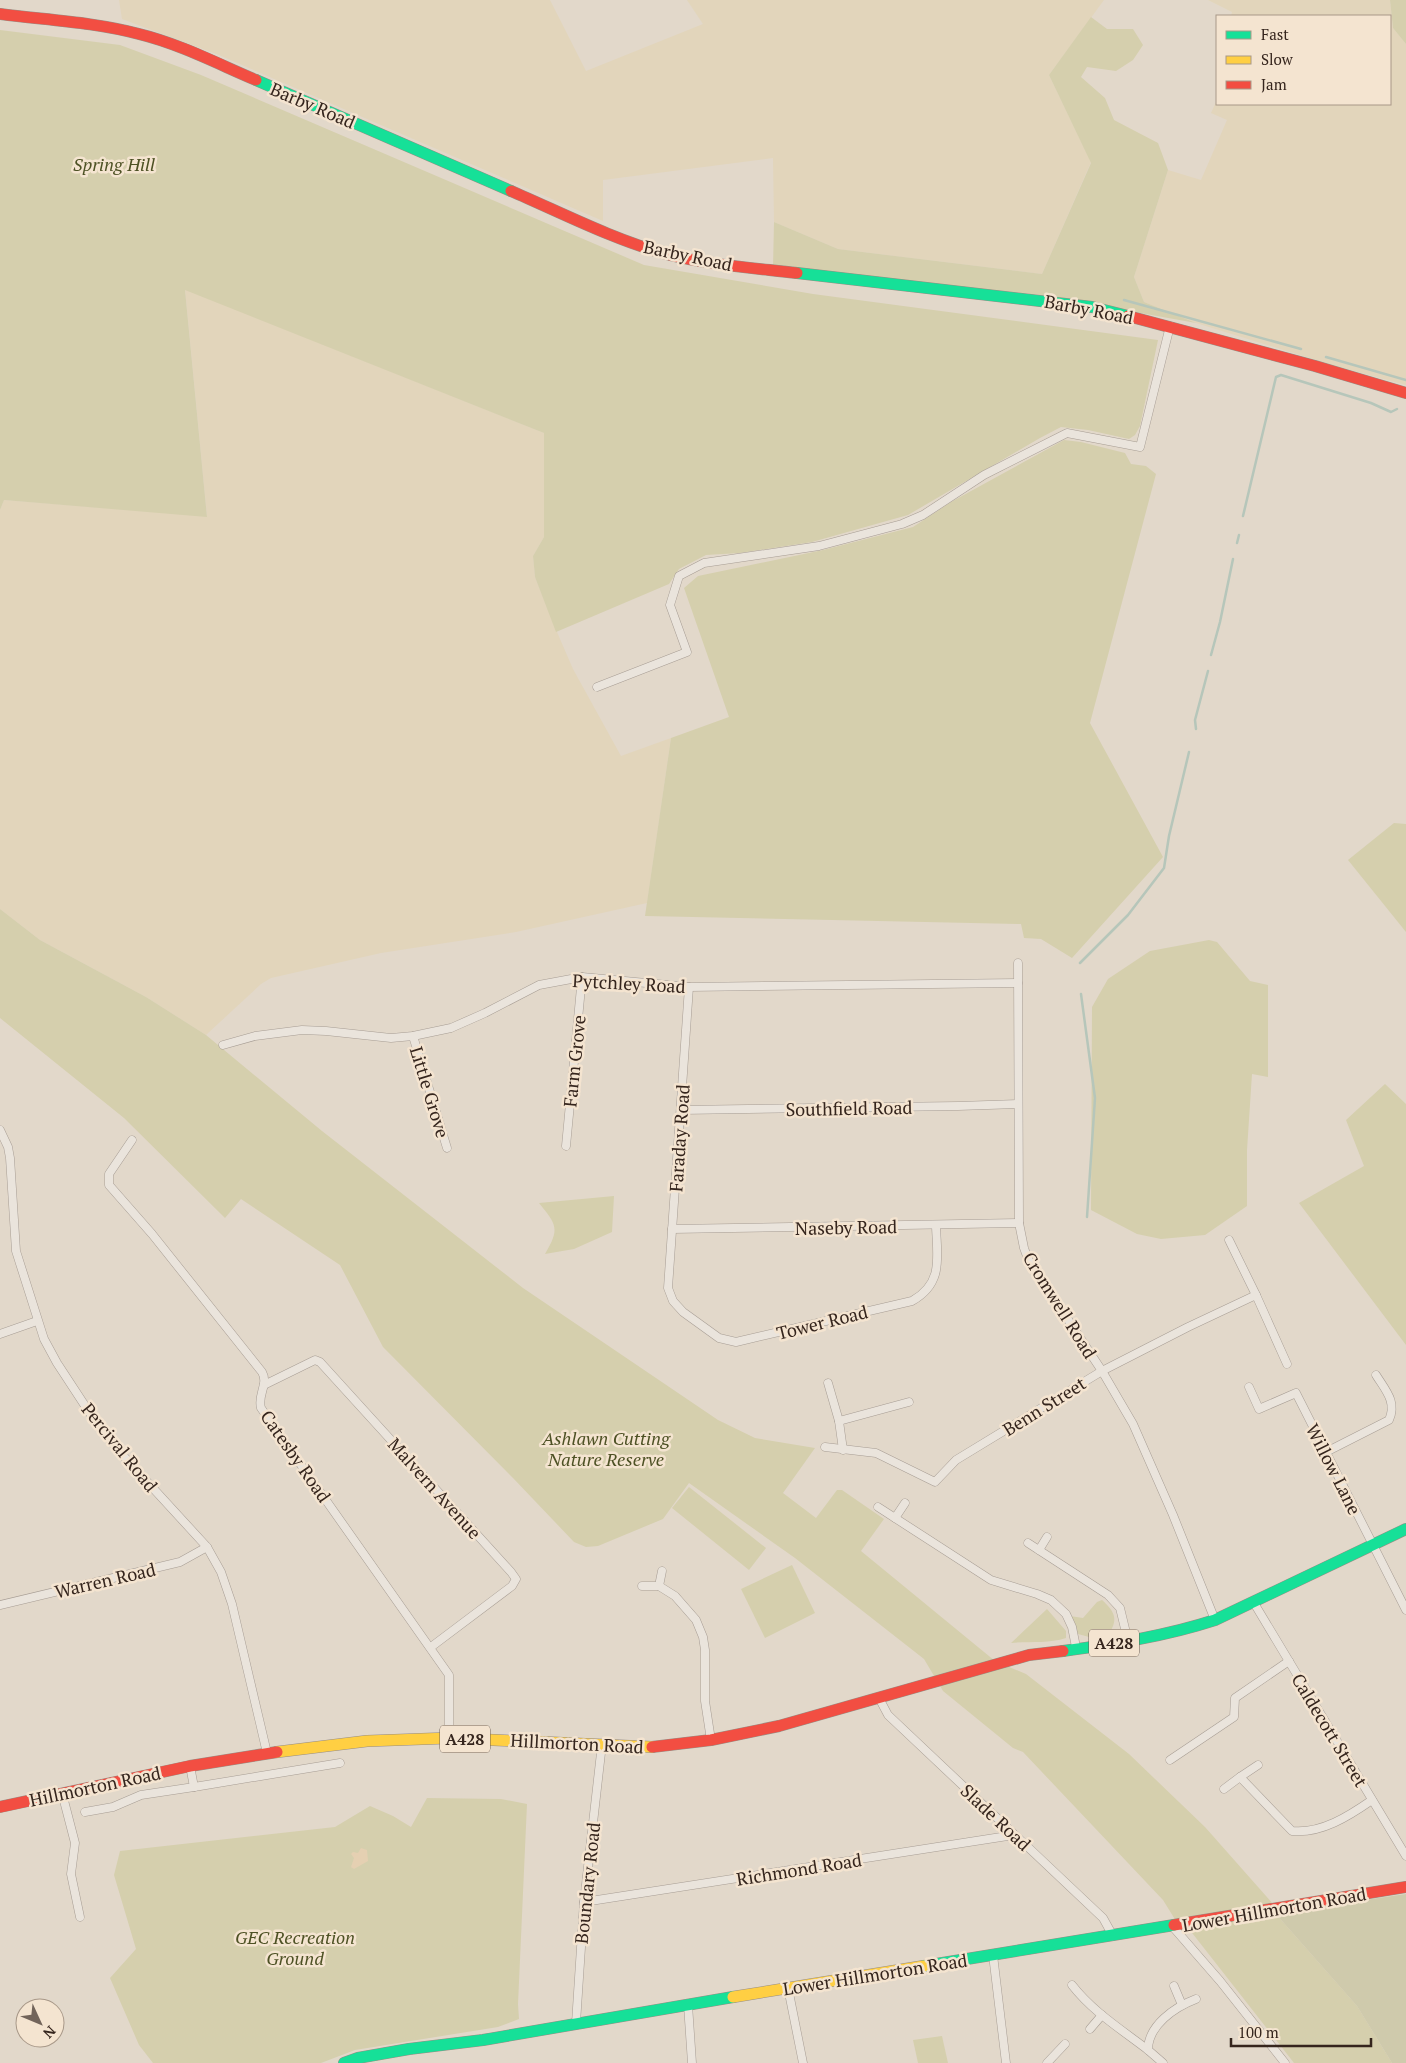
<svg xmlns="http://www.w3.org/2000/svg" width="1406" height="2063" font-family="'PT Serif',serif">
  <rect width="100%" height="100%" fill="#e2d8ca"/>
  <g fill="#e2d5bb">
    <polygon points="119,0 550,0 586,71 703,24 687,0 1104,0 1049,75 1091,162 1042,274 838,249 774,222 773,158 603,180 603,221 219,55 122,19"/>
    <polygon points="1208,0 1390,0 1393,28 1406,44 1406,385 1332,365 1196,323 1144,302 1134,277 1168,170 1201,180 1227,120 1211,113 1217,100 1217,104 1390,104 1390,16 1231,16 1232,12"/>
    <polygon points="185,289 544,433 544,537 533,556 535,577 557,632 573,669 621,756 671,738 647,903 516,932 381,953 271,978 261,984 206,1035 146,997 40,940 0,909 0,510 4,500 207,516"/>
  </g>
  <g fill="#d5cfad">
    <polygon points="1390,0 1406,0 1406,44 1393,28"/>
    <polygon points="1091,17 1107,29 1133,29 1143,45 1133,60 1116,71 1087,67 1081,77 1105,98 1114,120 1158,143 1168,170 1134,277 1144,302 1196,323 1040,295 773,268 774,222 838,249 1042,274 1091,163 1049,75"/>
    <polygon points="0,30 120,45 201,75 644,265 813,294 1158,340 1140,426 1135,435 1129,439 1088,430 1061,427 1040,438 908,515 812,542 740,553 706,555 679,569 669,584 556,632 535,577 533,556 544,537 544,433 185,290 207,517 4,500 0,510"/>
    <polygon points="1064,440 1081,442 1125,453 1131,464 1146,466 1156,474 1090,723 1163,857 1072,958 1041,939 1024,938 1021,924 645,916 671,738 729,717 684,588 698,576 823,550 913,527 951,502"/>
    <polygon points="1394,823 1406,824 1406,932 1348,860"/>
    <polygon points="0,909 40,940 146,997 206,1035 322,1131 523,1288 718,1420 755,1438 815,1448 783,1493 816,1518 837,1490 842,1490 884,1519 861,1551 995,1661 1026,1674 1129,1754 1205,1827 1273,1904 1275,1913 1357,2006 1392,2063 1294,2063 1189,1929 1181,1920 1176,1921 1163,1900 1023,1752 1013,1748 943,1691 924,1659 795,1558 689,1483 663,1519 598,1546 586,1547 574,1542 513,1478 383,1347 340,1265 241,1199 225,1218 124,1118 0,1018"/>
    <polygon points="1209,940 1217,942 1250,981 1268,985 1268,1077 1252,1074 1247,1150 1247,1206 1205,1235 1161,1239 1137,1234 1091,1210 1092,1007 1108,979 1150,951"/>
    <polygon points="1385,1084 1406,1104 1406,1345 1299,1203 1364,1166 1346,1120"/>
    <path d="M 614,1196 L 612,1232 L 574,1249 L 545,1254 C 560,1229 557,1225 539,1203 Z"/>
    <polygon points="689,1487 766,1548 749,1570 672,1508"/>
    <polygon points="792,1565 815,1613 765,1638 741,1589"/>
    <path d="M 1102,1600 C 1113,1610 1119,1618 1110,1632 L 1089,1637 L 1078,1634 L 1070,1616 L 1083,1618 L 1097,1602 Z"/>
    <path d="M 1047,1609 L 1066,1631 L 1066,1638 C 1048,1644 1030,1641 1011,1643 Z"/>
    <polygon points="427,1798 501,1799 527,1804 518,2004 519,2019 498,2027 355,2050 321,2063 153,2063 139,2045 110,1978 136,1949 114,1875 120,1851 335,1827 370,1806 393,1816 411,1827"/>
    <polygon points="942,2036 948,2063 918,2063 913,2040"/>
  </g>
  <polygon fill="#e5d0b2" points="361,1848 367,1850 368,1861 354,1869 351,1867 354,1858 351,1854 353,1852 358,1853"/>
  <polygon fill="#cfcaac" points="1406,1894 1406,2063 1392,2063 1357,2006 1275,1913"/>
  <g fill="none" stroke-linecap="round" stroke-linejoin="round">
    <g stroke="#b6c6ba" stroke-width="2.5">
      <polyline points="1124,300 1301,349"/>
      <polyline points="1326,357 1406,380"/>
      <polyline points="1243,516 1276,377 1281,375 1371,403 1391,412 1397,409"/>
      <polyline points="1237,543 1239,535"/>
      <polyline points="1211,655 1220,622 1233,559"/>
      <polyline points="1196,729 1195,720 1208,671"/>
      <polyline points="1080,963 1128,915 1164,868 1169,836 1189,752"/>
      <polyline points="1081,994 1095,1098 1087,1217"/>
    </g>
    <defs>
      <g id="street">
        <polyline points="597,687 687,652 670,605 679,576 704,563 819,546 902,524 923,515 984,475 1067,433 1140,447 1170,326"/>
        <polyline points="1018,963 1019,1223 1024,1248 1028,1259 1102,1371 1133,1424 1173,1515 1215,1620"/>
        <path d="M 689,987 L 668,1288 L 673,1301 L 683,1312 L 719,1338 L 736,1342 L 912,1301 C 944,1283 937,1257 936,1226"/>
        <polyline points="413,1036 447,1148"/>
        <polyline points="223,1045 255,1036 302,1030 326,1031 391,1038 413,1036 451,1028 485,1013 539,985 582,977 689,987 1018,983"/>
        <polyline points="681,1110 958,1106 1018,1104"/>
        <polyline points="0,1130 8,1147 10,1158 16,1251 44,1339 57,1363 95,1421 118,1450 207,1547 221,1572 232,1604 267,1753"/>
        <path d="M 132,1140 L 109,1174 L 109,1185 L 152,1234 L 262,1372 C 269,1384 257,1395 261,1408 L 449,1675 L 449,1738"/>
        <polyline points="566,1146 582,977"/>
        <polyline points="672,1229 1019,1223"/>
        <polyline points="1229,1240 1256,1295"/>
        <polyline points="0,1334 37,1321"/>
        <polyline points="828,1383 839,1421 843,1450"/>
        <polyline points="264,1385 315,1360 320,1362 511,1572 516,1579 512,1586 431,1647"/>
        <polyline points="1249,1387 1259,1409 1296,1393 1406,1610"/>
        <polyline points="839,1421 909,1402"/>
        <polyline points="825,1447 876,1453 935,1482 956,1460 1102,1371 1188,1327 1256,1295 1287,1364"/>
        <path d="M 1326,1452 L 1389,1420 C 1397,1402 1386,1391 1376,1375"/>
        <polyline points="878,1507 991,1580 1037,1594 1051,1600 1066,1614 1072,1627 1076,1647"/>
        <polyline points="895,1518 905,1503"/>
        <polyline points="1028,1543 1108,1595 1120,1608 1128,1641"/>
        <polyline points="1039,1550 1047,1537"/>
        <polyline points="642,1586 659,1586 675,1596 696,1620 703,1637 705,1650 705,1701 711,1740"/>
        <polyline points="659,1586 662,1571"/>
        <polyline points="1254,1603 1406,1856"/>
        <polyline points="0,1605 180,1562 207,1547"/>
        <polyline points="879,1698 888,1715 1103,1918 1113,1936"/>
        <polyline points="1170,1760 1234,1717 1235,1698 1289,1661"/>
        <polyline points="1240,1777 1258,1765"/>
        <polyline points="194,1787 340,1763"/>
        <path d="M 1224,1789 L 1240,1777 L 1292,1831 C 1321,1834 1349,1816 1372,1800"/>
        <polyline points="62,1793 75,1843 71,1874 80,1917"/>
        <polyline points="85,1812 113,1807 141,1795 194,1787 190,1766"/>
        <polyline points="584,1902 1014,1835"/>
        <polyline points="1173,1927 1220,1981 1285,2063"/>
        <polyline points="993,1955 1006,2063"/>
        <path d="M 1072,1985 C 1092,2011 1122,2030 1148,2050"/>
        <polyline points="1174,1986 1182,2005"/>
        <polyline points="788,1988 803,2063"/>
        <polyline points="688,2005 692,2063"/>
        <polyline points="576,2023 584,1902 602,1744"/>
        <polyline points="1090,2029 1102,2015"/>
        <polyline points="1047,2063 1065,2044"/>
        <path d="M 1163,2063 L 1148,2050 C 1148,2025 1175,2007 1196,1999"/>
      </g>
      <g id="fast">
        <polyline points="256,80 511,191"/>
        <polyline points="797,273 1092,307 1128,316"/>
        <path d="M 1063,1651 C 1114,1644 1166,1636 1215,1620 L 1406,1529"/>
        <polyline points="924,1966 1174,1925"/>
        <polyline points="344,2063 358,2058 409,2049 483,2040 733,1997"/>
      </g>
      <g id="slow">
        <polyline points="277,1752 367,1741 449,1738 652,1747"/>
        <polyline points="733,1997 924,1966"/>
      </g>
      <g id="jam">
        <path d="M 0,14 C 46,20 94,22 139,34 C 180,44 218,64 256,80"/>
        <path d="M 511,191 C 562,213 612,239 666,254 C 709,265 754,268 797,273"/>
        <polyline points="1128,316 1315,366 1406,393"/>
        <polyline points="652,1747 711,1740 779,1726 1029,1655 1063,1651"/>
        <polyline points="0,1807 190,1766 277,1752"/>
        <polyline points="1174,1925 1406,1887"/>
      </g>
    </defs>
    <use href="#street" stroke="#a79d94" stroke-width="9"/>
    <use href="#fast" stroke="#978d84" stroke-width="12"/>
    <use href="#slow" stroke="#978d84" stroke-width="12"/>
    <use href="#jam" stroke="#978d84" stroke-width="12"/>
    <use href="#street" stroke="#eae4dc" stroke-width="8"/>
    <use href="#fast" stroke="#16e098" stroke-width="11"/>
    <use href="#slow" stroke="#ffcf43" stroke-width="11"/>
    <use href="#jam" stroke="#f24e42" stroke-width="11"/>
  </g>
  <g text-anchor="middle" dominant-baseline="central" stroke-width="5" stroke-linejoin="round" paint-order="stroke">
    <g fill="#f4e4d0" stroke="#6e5e53" stroke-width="1">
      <rect x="1089" y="1629.5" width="50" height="27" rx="4"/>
      <rect x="440" y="1725.5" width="50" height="27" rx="4"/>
    </g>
    <g font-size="16" font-weight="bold" fill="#35251d">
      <text x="1114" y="1643">A428</text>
      <text x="465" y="1739">A428</text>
    </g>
    <g font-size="18" fill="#35251d" stroke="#f4e4d0">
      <text transform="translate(313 105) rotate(23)">Barby Road</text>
      <text transform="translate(688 255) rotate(12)">Barby Road</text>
      <text transform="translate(1089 309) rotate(11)">Barby Road</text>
      <text transform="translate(629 983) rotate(3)">Pytchley Road</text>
      <text transform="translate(574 1061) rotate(-84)">Farm Grove</text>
      <text transform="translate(430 1092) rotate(73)">Little Grove</text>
      <text transform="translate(849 1108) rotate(-1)">Southfield Road</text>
      <text transform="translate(679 1138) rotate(-86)">Faraday Road</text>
      <text transform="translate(846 1227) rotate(-1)">Naseby Road</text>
      <text transform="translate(1060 1305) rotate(58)">Cromwell Road</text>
      <text transform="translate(822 1322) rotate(-14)">Tower Road</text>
      <text transform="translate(1044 1406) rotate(-32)">Benn Street</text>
      <text transform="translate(120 1447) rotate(51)">Percival Road</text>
      <text transform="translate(296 1456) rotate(55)">Catesby Road</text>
      <text transform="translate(1334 1469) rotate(63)">Willow Lane</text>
      <text transform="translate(435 1488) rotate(48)">Malvern Avenue</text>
      <text transform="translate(105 1580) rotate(-13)">Warren Road</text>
      <text transform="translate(1330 1730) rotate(59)">Caldecott Street</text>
      <text transform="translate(577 1743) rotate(3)">Hillmorton Road</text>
      <text transform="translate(95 1786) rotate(-12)">Hillmorton Road</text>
      <text transform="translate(996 1817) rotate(43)">Slade Road</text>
      <text transform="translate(799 1869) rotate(-9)">Richmond Road</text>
      <text transform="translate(587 1883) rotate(-84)">Boundary Road</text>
      <text transform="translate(1274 1909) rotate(-10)">Lower Hillmorton Road</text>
      <text transform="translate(875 1974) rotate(-9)">Lower Hillmorton Road</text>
    </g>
    <g font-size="18" font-style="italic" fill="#4d5124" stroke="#f4e4d0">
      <text x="114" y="164">Spring Hill</text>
      <text x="606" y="1438">Ashlawn Cutting<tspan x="606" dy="21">Nature Reserve</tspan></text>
      <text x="295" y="1937">GEC Recreation<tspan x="295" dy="21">Ground</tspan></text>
    </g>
  </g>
  <rect x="1216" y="15" width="175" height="90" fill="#f4e4d0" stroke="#a89888"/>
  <rect x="1226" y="31" width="25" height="8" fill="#16e098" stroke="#a89888"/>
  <text x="1261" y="40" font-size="15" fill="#35251d">Fast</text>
  <rect x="1226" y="56" width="25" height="8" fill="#ffcf43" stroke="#a89888"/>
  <text x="1261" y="65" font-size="15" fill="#35251d">Slow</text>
  <rect x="1226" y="81" width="25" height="8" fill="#f24e42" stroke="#a89888"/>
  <text x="1261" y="90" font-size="15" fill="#35251d">Jam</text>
  <g transform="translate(40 2023) rotate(134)"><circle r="24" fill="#f4e4d0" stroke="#a89888"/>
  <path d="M0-4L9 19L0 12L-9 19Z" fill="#72645a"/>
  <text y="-8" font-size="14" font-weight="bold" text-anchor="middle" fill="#35251d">N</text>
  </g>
  <path d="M1231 2038v8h140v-8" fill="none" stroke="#35251d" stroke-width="2.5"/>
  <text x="1238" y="2038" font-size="15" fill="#35251d" stroke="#f4e4d0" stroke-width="4" paint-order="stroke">100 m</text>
</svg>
